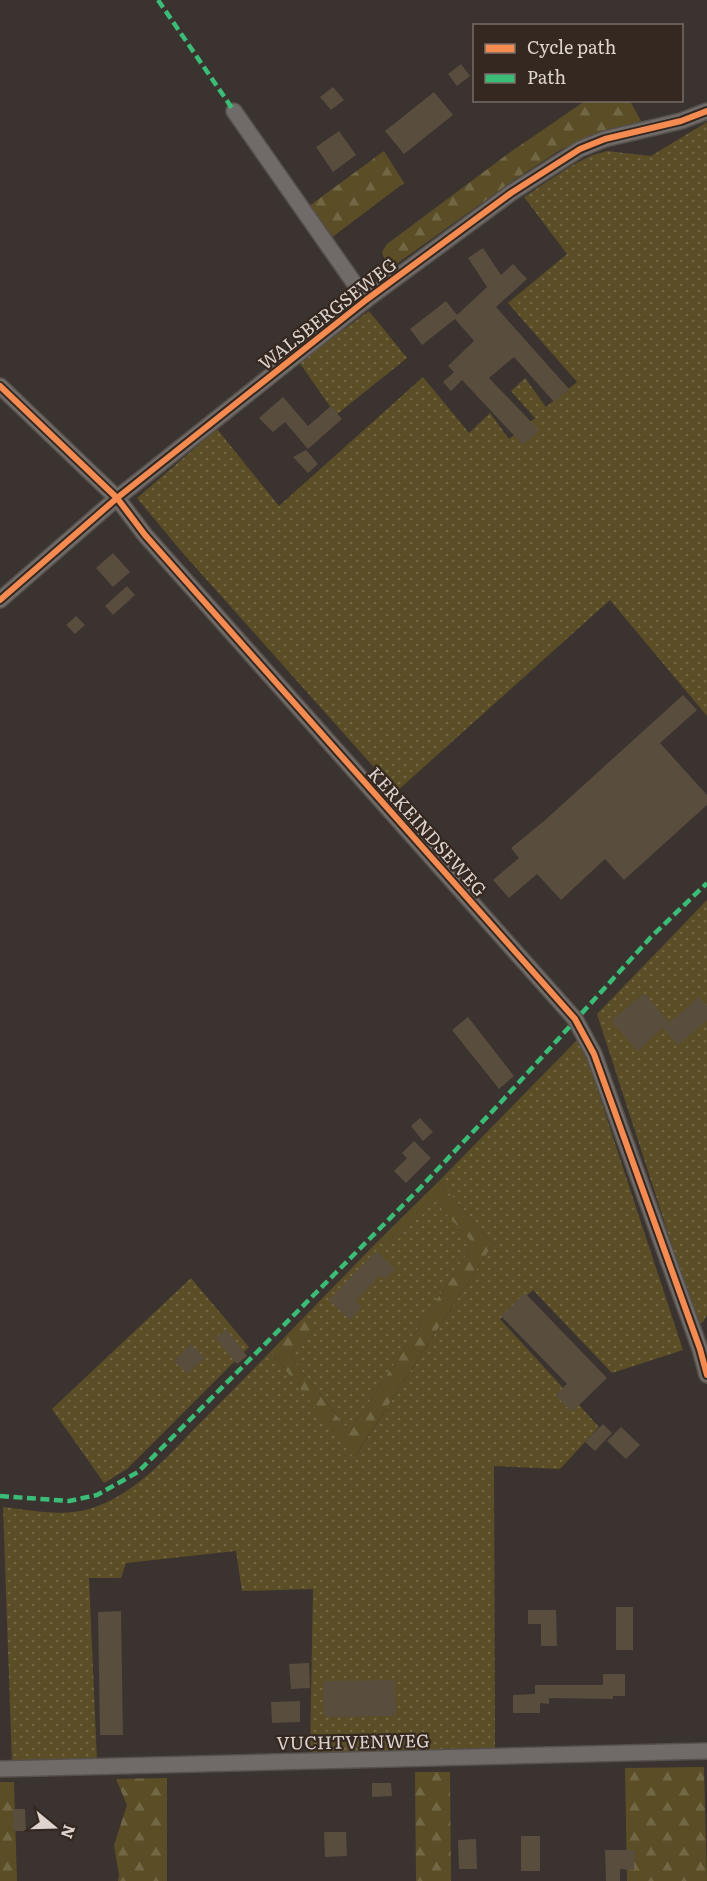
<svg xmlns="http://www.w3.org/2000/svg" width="707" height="1881" font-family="Literata,serif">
  <defs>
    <pattern id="grass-dots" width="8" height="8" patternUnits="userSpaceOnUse" patternTransform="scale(1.5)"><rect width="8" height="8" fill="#5b4e26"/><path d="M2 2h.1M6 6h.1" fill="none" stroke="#726744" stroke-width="1.8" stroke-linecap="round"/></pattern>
    <pattern id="forest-firs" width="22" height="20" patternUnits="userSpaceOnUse" patternTransform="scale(1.5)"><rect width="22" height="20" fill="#5b4e26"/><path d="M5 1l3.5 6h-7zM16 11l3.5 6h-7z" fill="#726744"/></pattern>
  </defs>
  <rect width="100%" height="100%" fill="#3a3330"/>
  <g fill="url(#grass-dots)">
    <polygon points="707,122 707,716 610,600 396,792 181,551 137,498 217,429 279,506 423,377 469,433 490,413 509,439 535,418 511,391 525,378 546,407 577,382 508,303 567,254 524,197 571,166 590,156 607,151 651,156"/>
    <polygon points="369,311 407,358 336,415 299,362"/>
    <polygon points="707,900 707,1315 703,1322 698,1325 597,1014"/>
    <path d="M 578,1039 L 582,1043 L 683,1350 L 612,1373 L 533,1290 L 500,1319 L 599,1427 L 560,1469 L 494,1466 L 495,1751 L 310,1755 L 313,1589 L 242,1591 L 236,1551 L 126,1563 L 121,1578 L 89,1578 L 97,1761 L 12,1763 L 3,1507 C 30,1510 62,1517 89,1509 C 134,1496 169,1455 200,1423 C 224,1399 248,1375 271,1351 L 355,1457 L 493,1244 L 439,1181 Z"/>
    <polygon points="435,1201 472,1242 472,1246 352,1428 348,1430 294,1361 291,1353 316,1327 305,1316 382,1237 393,1243"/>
    <polygon points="191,1278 249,1347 127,1469 104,1483 52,1409"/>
  </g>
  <g fill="url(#forest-firs)">
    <polygon points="585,101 630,101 641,121 584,139 560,150 511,182 388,270 382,252 387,244 509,153"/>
    <polygon points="384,151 404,183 331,238 309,206"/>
    <polygon points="439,1181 493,1244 354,1458 271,1351 305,1316 316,1327 291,1353 294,1361 347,1429 352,1428 472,1246 472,1242 435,1201 393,1243 382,1237"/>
    <polygon points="704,1767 707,1881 627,1881 625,1768"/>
    <polygon points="415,1772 450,1772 451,1881 416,1881"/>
    <polygon points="167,1778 167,1881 118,1881 119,1875 114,1845 127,1805 116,1779"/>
    <polygon points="0,1782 14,1782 17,1881 0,1881"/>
  </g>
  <g fill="#594d3e">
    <polygon points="461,64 470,76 457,86 448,74"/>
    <polygon points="333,87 344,100 331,110 320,97"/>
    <polygon points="434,92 453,115 404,154 385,131"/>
    <polygon points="339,131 356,155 333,172 316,147"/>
    <polygon points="483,248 501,275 513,264 527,279 496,307 569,389 554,402 514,357 489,378 539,430 523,445 462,380 451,391 443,382 454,372 448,366 474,341 455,319 422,345 410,329 446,301 457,315 487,287 468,258"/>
    <polygon points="283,397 308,426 331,406 342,419 308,449 285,422 273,432 259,418"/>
    <polygon points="306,450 318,464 308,473 293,457"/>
    <polygon points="113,553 130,572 113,587 96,568"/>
    <polygon points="127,586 135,595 113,615 105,606"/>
    <polygon points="76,616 85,625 75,634 66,625"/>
    <polygon points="683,695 697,710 660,743 707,795 707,805 624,880 605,859 561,900 537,874 509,898 493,880 519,858 511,848 544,821"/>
    <polygon points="644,993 669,1022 638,1051 611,1021"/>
    <polygon points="699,997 707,1006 707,1020 678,1045 663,1028"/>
    <polygon points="468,1017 514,1076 499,1089 452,1030"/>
    <polygon points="420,1118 433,1132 423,1141 411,1126"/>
    <polygon points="414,1141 431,1158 406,1183 394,1171 407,1158 402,1153"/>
    <polygon points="376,1251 395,1269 385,1279 380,1275 356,1301 362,1307 350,1320 329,1300"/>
    <polygon points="525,1293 607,1378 572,1412 555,1395 567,1384 501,1316"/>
    <polygon points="226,1329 247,1356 237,1364 215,1338"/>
    <polygon points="191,1344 205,1358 187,1374 174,1361"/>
    <polygon points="603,1424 612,1433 595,1451 585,1442"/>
    <polygon points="621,1427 640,1445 626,1459 607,1441"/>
    <rect x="616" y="1607" width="17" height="43"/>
    <polygon points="528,1610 556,1610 557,1646 541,1646 541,1624 528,1624"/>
    <polygon points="121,1611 123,1735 100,1735 98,1612"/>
    <polygon points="309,1663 310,1688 291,1689 289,1664"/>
    <polygon points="603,1674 625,1674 625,1696 613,1696 613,1699 549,1698 549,1704 540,1703 540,1713 513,1713 513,1695 535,1694 535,1685 603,1685"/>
    <polygon points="395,1680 396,1716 324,1717 323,1681"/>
    <polygon points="300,1701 300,1722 272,1723 271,1702"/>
    <polygon points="372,1783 391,1783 392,1796 372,1797"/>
    <polygon points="13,1809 25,1809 26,1831 13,1831"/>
    <polygon points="324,1832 346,1832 347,1856 325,1857"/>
    <rect x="521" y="1836" width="19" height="35"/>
    <polygon points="476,1839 477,1869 459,1869 458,1840"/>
    <polygon points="605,1850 635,1850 634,1870 620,1869 620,1881 606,1881"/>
  </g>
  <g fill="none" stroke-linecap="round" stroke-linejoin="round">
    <defs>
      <g id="minor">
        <polyline points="234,111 366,300"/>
        <polyline points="0,386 117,498 145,535 575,1019 594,1054 700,1349 707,1375"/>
        <polyline points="0,600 117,498 366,300 511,193 580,149 605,139 681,121 707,111"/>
        <polyline points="0,1769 707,1751"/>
      </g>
    </defs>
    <use href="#minor" stroke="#56504c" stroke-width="18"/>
    <use href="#minor" stroke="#706b68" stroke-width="15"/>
    <g stroke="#3abd76" stroke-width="4.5" stroke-dasharray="9 4.5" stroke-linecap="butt">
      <polyline points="158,0 234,111"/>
      <polyline points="0,1496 69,1501 97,1495 138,1472 420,1188 502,1101 651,937 707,883"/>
    </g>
    <defs>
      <g id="cycleway">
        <polyline points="0,386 117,498 145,535 575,1019 594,1054 700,1349 707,1375"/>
        <polyline points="0,600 117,498 366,300 511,193 580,149 605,139 681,121 707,111"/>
      </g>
    </defs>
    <use href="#cycleway" stroke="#352821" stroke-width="10"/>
    <use href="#cycleway" stroke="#f68b52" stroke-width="6"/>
  </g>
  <g text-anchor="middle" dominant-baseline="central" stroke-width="4.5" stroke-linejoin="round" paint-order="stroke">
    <g font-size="18" fill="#ddd4cf" stroke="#352821">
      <text transform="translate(327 313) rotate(-38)">WALSBERGSEWEG</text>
      <text transform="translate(428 831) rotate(48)">KERKEINDSEWEG</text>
      <text transform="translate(353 1741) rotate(-1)">VUCHTVENWEG</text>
    </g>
  </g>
  <rect x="473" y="24" width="210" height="78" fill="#352821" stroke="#786d67" stroke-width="1.5"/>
  <rect x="485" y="44" width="30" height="9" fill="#f68b52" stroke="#786d67" stroke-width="1.5"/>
  <text x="527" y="54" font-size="18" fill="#ddd4cf">Cycle path</text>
  <rect x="485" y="74" width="30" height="9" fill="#3abd76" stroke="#786d67" stroke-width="1.5"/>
  <text x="527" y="84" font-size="18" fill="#ddd4cf">Path</text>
  <g transform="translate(54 1827) rotate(109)" stroke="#352821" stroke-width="4.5" paint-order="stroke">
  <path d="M0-4.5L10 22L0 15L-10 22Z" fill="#ddd4cf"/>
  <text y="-9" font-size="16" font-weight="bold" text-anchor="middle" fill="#ddd4cf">N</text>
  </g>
</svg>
